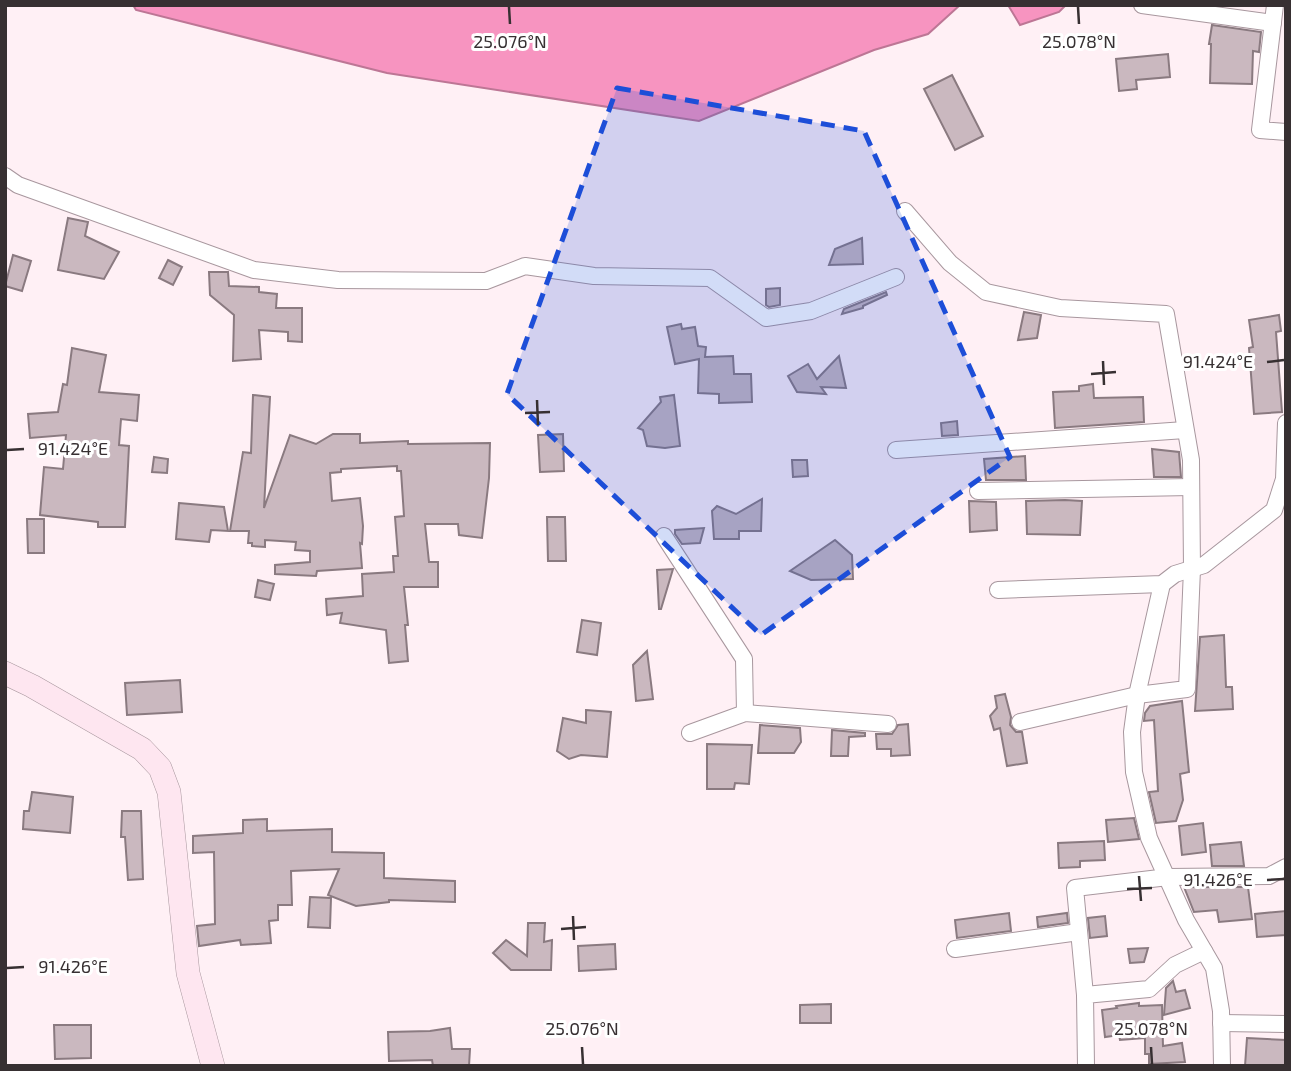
<svg xmlns="http://www.w3.org/2000/svg" width="1291" height="1071" font-family="'Exo 2',sans-serif">
  <rect width="100%" height="100%" fill="#fff0f5"/>
  <g fill="#f794c0" stroke="#bd7695" stroke-width="2">
    <polygon points="133,5 960,5 928,34 874,50 699,121 387,73 136,10"/>
    <polygon points="1008,5 1066,5 1059,12 1020,25"/>
  </g>
  <g fill="#cab8bf" stroke="#8a7a80" stroke-width="2">
    <polygon points="1212,25 1261,32 1259,52 1253,51 1252,84 1210,83 1211,44 1209,44"/>
    <polygon points="1168,54 1170,77 1136,80 1137,89 1119,91 1116,59"/>
    <polygon points="952,75 983,136 955,150 924,89"/>
    <polygon points="68,218 88,222 85,236 119,252 104,279 58,270"/>
    <polygon points="862,238 863,264 829,265 835,249"/>
    <polygon points="13,255 31,261 22,291 5,286"/>
    <polygon points="168,260 182,267 173,285 159,278"/>
    <polygon points="209,272 228,272 229,286 259,287 259,292 277,294 276,308 302,308 302,342 288,341 288,332 259,330 261,359 233,361 234,315 210,295"/>
    <polygon points="780,288 780,305 769,307 766,305 766,289"/>
    <polygon points="886,292 887,295 863,306 863,308 842,314 844,309"/>
    <polygon points="1024,312 1041,315 1037,338 1018,340"/>
    <polygon points="1279,315 1281,331 1276,332 1282,412 1254,414 1249,348 1253,347 1249,320"/>
    <polygon points="681,324 682,329 695,327 698,346 706,347 705,357 733,356 734,374 751,374 752,402 719,403 719,394 698,393 699,359 675,364 667,327"/>
    <polygon points="72,348 106,355 99,392 139,395 137,421 121,419 119,445 129,446 125,527 98,527 98,522 40,515 44,467 63,469 66,435 30,438 28,414 58,412 63,384 67,385"/>
    <polygon points="839,356 846,388 821,387 826,394 797,392 788,376 808,364 817,379"/>
    <polygon points="1093,384 1094,398 1143,397 1144,422 1055,428 1053,392 1079,391 1079,386"/>
    <polygon points="253,395 270,397 264,508 290,435 316,444 333,434 360,434 360,443 408,441 408,444 490,443 489,478 482,538 459,535 458,524 425,524 429,562 438,562 438,587 404,587 408,625 405,625 408,661 389,663 386,630 340,623 342,613 327,615 326,599 363,596 362,574 394,572 393,556 398,556 395,517 404,516 401,471 397,471 397,466 341,469 341,472 330,473 332,501 360,498 363,526 362,544 360,543 362,568 317,571 316,576 275,574 275,565 310,562 310,551 295,550 296,542 265,540 265,547 252,546 252,543 248,543 249,531 230,531 243,452 251,453"/>
    <polygon points="674,395 680,446 665,448 647,446 643,430 638,428 661,402 660,397"/>
    <polygon points="957,421 958,435 942,436 941,423"/>
    <polygon points="563,434 564,471 540,472 538,435"/>
    <polygon points="1152,449 1179,452 1181,477 1154,477"/>
    <polygon points="1025,456 1026,480 986,480 984,459"/>
    <polygon points="154,457 168,459 167,473 152,472"/>
    <polygon points="792,460 807,460 808,476 793,477"/>
    <polygon points="762,499 761,531 739,531 739,539 714,539 712,511 717,506 736,514"/>
    <polygon points="1065,500 1082,501 1080,535 1027,534 1026,501"/>
    <polygon points="969,501 996,502 997,530 970,532"/>
    <polygon points="179,503 224,507 228,531 211,530 209,542 176,539"/>
    <polygon points="547,517 565,517 566,561 548,561"/>
    <polygon points="27,519 44,519 44,553 28,553"/>
    <polygon points="704,528 700,543 682,544 675,534 675,530"/>
    <polygon points="835,540 852,555 853,579 811,580 790,571"/>
    <polygon points="673,569 661,609 659,609 657,570"/>
    <polygon points="258,580 274,584 270,600 255,597"/>
    <polygon points="582,620 601,623 597,655 577,652"/>
    <polygon points="1224,635 1226,687 1232,687 1233,709 1195,711 1200,637"/>
    <polygon points="647,651 653,699 636,701 633,665"/>
    <polygon points="180,680 182,712 127,715 125,683"/>
    <polygon points="1005,694 1011,717 1010,725 1016,732 1022,732 1027,763 1007,766 1000,728 994,730 990,716 997,708 995,696"/>
    <polygon points="1182,701 1189,772 1180,774 1183,800 1176,821 1156,823 1149,792 1158,791 1154,720 1144,721 1145,713 1150,706"/>
    <polygon points="586,710 611,712 607,757 581,755 569,759 557,751 563,718 586,723"/>
    <polygon points="908,724 910,755 891,756 891,749 877,749 876,734 892,734 898,725"/>
    <polygon points="760,725 800,728 801,742 794,753 758,753"/>
    <polygon points="832,730 865,733 865,736 849,737 848,756 831,756"/>
    <polygon points="707,744 752,745 749,784 735,783 734,789 707,789"/>
    <polygon points="32,792 73,797 70,833 23,829 24,811 29,811"/>
    <polygon points="122,811 141,811 143,879 128,880 125,837 121,837"/>
    <polygon points="1134,818 1139,839 1108,842 1106,820"/>
    <polygon points="267,819 267,831 332,829 332,852 384,853 384,878 455,881 455,902 389,900 389,902 356,906 328,895 339,869 291,871 292,905 278,905 278,920 269,921 271,943 241,945 240,940 199,946 197,926 215,924 214,852 193,853 193,836 243,833 243,820"/>
    <polygon points="1203,823 1206,852 1182,855 1179,826"/>
    <polygon points="1104,841 1105,860 1080,861 1080,867 1059,868 1058,843"/>
    <polygon points="1241,842 1244,866 1212,866 1210,845"/>
    <polygon points="1184,887 1248,887 1252,919 1219,922 1217,910 1194,912"/>
    <polygon points="310,897 331,898 330,928 308,927"/>
    <polygon points="1286,911 1286,935 1257,937 1255,914"/>
    <polygon points="1009,913 1011,931 957,938 955,920"/>
    <polygon points="1067,913 1068,923 1038,927 1037,917"/>
    <polygon points="1105,916 1107,936 1090,938 1088,918"/>
    <polygon points="528,923 545,923 544,942 552,940 551,970 511,970 493,953 506,940 527,956"/>
    <polygon points="615,944 616,969 579,971 578,946"/>
    <polygon points="1148,948 1144,962 1130,963 1128,949"/>
    <polygon points="1173,981 1176,992 1185,990 1190,1008 1164,1015 1166,988"/>
    <polygon points="1139,1003 1139,1006 1162,1005 1163,1046 1182,1043 1185,1062 1149,1064 1149,1054 1145,1054 1145,1038 1120,1040 1119,1035 1105,1037 1102,1010 1117,1008 1116,1006"/>
    <polygon points="831,1004 831,1023 800,1023 800,1005"/>
    <polygon points="54,1025 91,1025 91,1058 55,1059"/>
    <polygon points="450,1028 452,1049 470,1049 469,1066 433,1066 432,1060 389,1061 388,1032 430,1031"/>
    <polygon points="1247,1038 1286,1040 1286,1066 1245,1066"/>
  </g>
  <g fill="none" stroke-linecap="round" stroke-linejoin="round">
    <defs>
      <g id="minor">
        <polyline points="1142,5 1273,23"/>
        <polyline points="1275,5 1260,130 1286,132"/>
        <polyline points="5,176 18,185 254,270 338,280 486,281 525,266 594,276 710,278 766,318 811,311 896,277"/>
        <polyline points="905,211 950,263 986,292 1060,308 1166,314 1191,460 1192,569 1187,689 1137,695 1020,722"/>
        <polyline points="896,450 1185,430"/>
        <polyline points="978,491 1191,487"/>
        <polyline points="664,536 744,659 745,713"/>
        <polyline points="1162,584 1137,695 1132,732 1134,772 1149,838 1186,920 1214,968 1221,1011 1222,1066"/>
        <polyline points="998,590 1162,584 1175,574 1204,565 1274,510 1284,479 1286,423"/>
        <polyline points="690,733 745,713 888,724"/>
        <polyline points="955,949 1079,932"/>
        <polyline points="1085,995 1075,888 1168,877 1269,876 1286,867"/>
        <polyline points="1221,1023 1286,1024"/>
        <polyline points="1086,1066 1085,995 1149,989 1175,965 1204,951"/>
      </g>
      <polyline id="secondary" points="5,673 32,686 142,749 160,768 169,792 188,973 213,1066"/>
    </defs>
    <use href="#minor" stroke="#a8979e" stroke-width="18"/>
    <use href="#secondary" stroke="#a8979e" stroke-width="24"/>
    <use href="#minor" stroke="#fff" stroke-width="16"/>
    <use href="#secondary" stroke="#fee6f0" stroke-width="23"/>
  </g>
  <path fill="#1d4ed8" fill-opacity="0.2" stroke="#1d4ed8" stroke-width="5" stroke-dasharray="14 9" stroke-linejoin="round" d="M 617,88 L 864,131 L 1010,457 L 761,635 L 507,394 Z"/>
  <path fill="none" stroke="#373032" stroke-width="2.5" d="M 509,7 L 510,24M 1078,7 L 1079,24M 1103,361 L 1104,385M 1267,362 L 1284,360M 1091,374 L 1116,372M 537,400 L 538,425M 525,413 L 550,412M 7,450 L 24,449M 1139,876 L 1141,901M 1267,880 L 1284,879M 1127,889 L 1152,888M 573,916 L 574,940M 561,929 L 586,927M 7,968 L 24,967M 582,1047 L 583,1064M 1151,1047 L 1152,1064"/>
  <g font-size="18" text-anchor="middle" fill="#373032" stroke="#fff" stroke-width="6" stroke-linejoin="round" paint-order="stroke">
    <text x="510" y="48">25.076°N</text>
    <text x="1079" y="48">25.078°N</text>
    <text x="1218" y="368">91.424°E</text>
    <text x="73" y="455">91.424°E</text>
    <text x="1218" y="886">91.426°E</text>
    <text x="73" y="973">91.426°E</text>
    <text x="582" y="1035">25.076°N</text>
    <text x="1151" y="1035">25.078°N</text>
  </g>
  <rect width="1291" height="1071" fill="none" stroke="#373032" stroke-width="14"/>
</svg>
